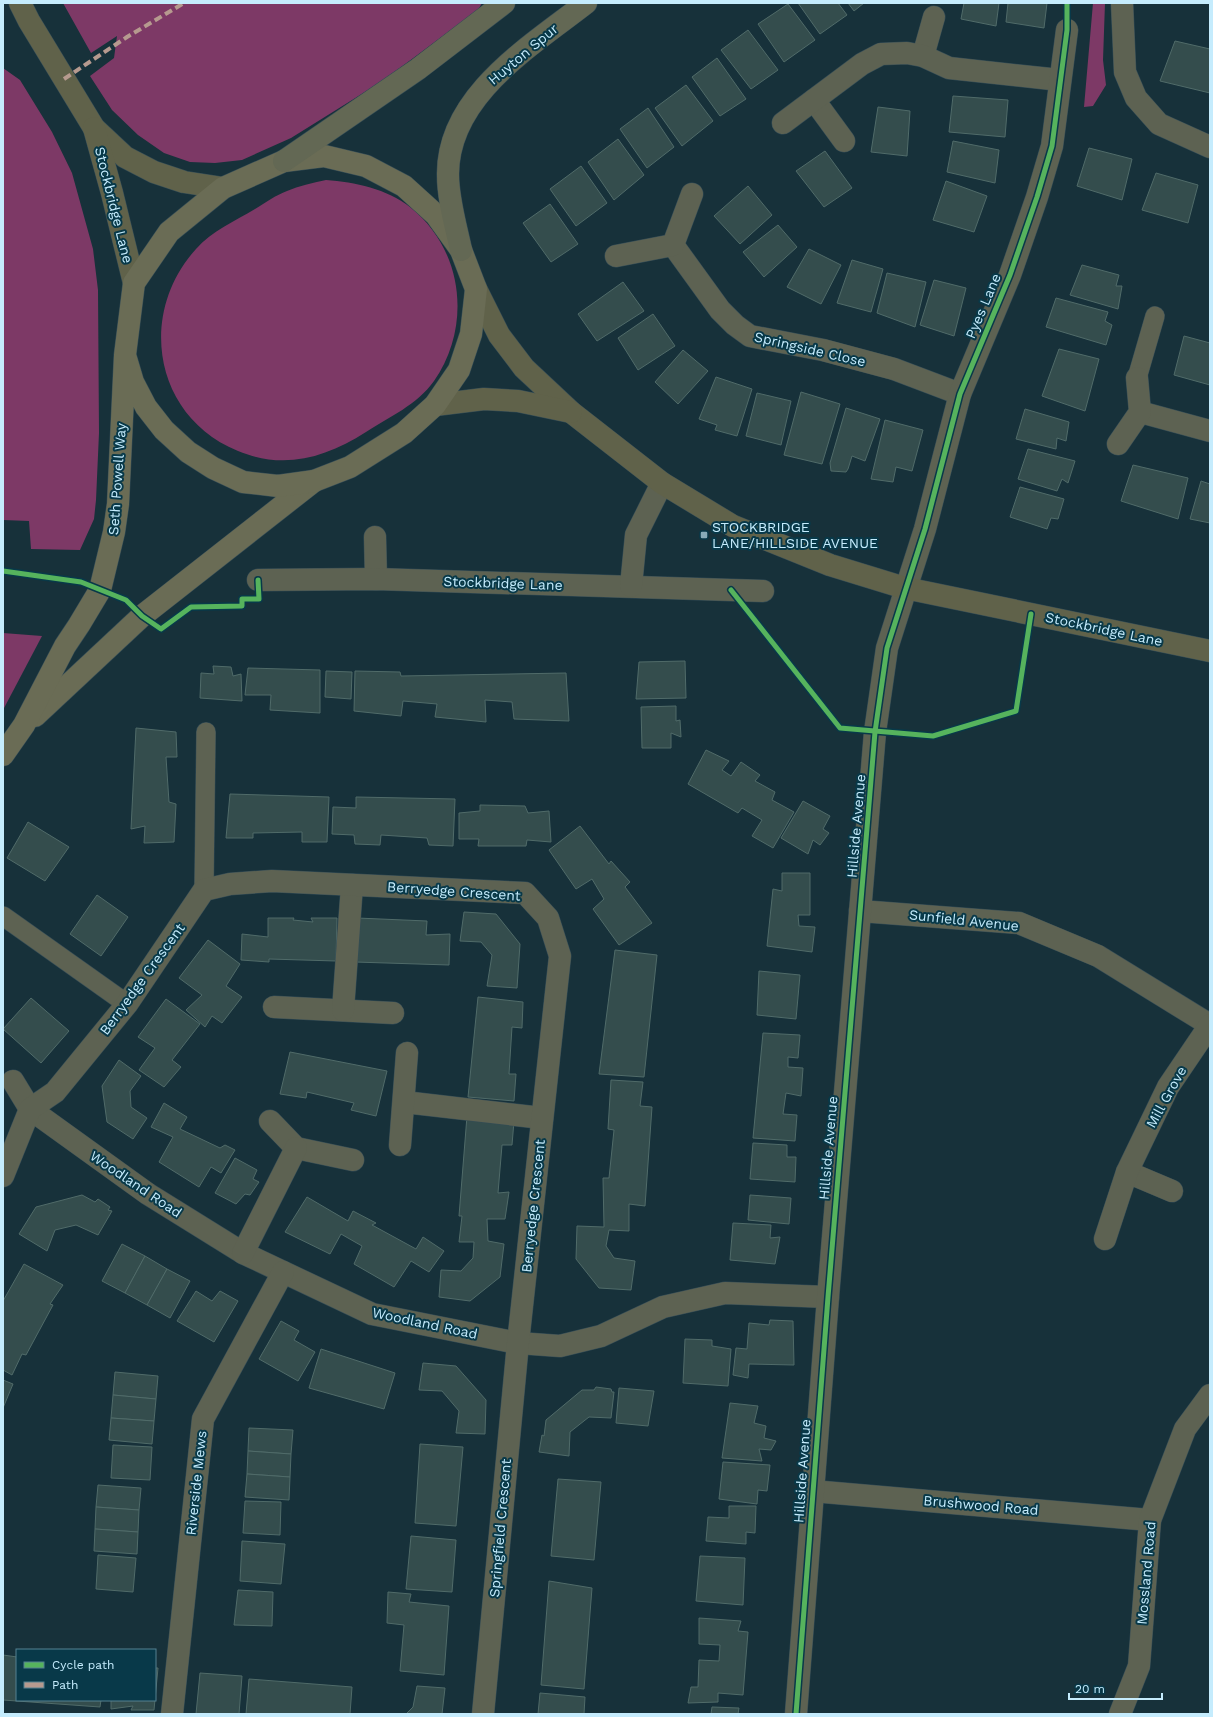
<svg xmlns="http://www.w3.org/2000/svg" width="1213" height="1717" font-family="'Work Sans',sans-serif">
  <rect width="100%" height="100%" fill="#17313a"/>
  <g fill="#7d3966">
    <polygon points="63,3 482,3 478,10 381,82 291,138 242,160 215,163 190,162 164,153 138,135 112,110 90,76 114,58 117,36 91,53"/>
    <polygon points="1093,3 1105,3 1103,60 1106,85 1093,106 1084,107"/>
    <polygon points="3,68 20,80 52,132 72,173 93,249 98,290 99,433 96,500 94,519 80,550 31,549 29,521 3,520"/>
    <path d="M 326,180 C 355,182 387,189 410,207 C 464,250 472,326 434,381 C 417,405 389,417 366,432 C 325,458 284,470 238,451 C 154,417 137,314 196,249 C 212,231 235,221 255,209 C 265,203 276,195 287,191 C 299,186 312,183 326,180 Z"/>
    <polygon points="3,633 42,636 3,710"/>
  </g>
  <g fill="#344d4d" stroke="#506b69">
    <polygon points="798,3 838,3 847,15 820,34"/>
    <polygon points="848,3 864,3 854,11"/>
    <polygon points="964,3 999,3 996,26 961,19"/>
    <polygon points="1008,3 1047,3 1044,28 1006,22"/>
    <polygon points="788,4 815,40 784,62 758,24"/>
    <polygon points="748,30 778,70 751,89 721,50"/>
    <polygon points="1175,41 1210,49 1210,93 1160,81"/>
    <polygon points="717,58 746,99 720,116 692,77"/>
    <polygon points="686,85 713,121 682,146 655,108"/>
    <polygon points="953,96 1008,100 1005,137 949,132"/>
    <polygon points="878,107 910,111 907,156 871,152"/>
    <polygon points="648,108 674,147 647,168 620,129"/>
    <polygon points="618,139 644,175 614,200 588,162"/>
    <polygon points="953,141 999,150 995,183 947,172"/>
    <polygon points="1089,148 1132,159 1122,200 1077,186"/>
    <polygon points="825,151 852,188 824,207 796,171"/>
    <polygon points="581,166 607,203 576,226 550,189"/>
    <polygon points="1156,173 1198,185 1188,223 1142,210"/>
    <polygon points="946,181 987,196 974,232 933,220"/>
    <polygon points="748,186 772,215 740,244 714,216"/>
    <polygon points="550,204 578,244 551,262 523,223"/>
    <polygon points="778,225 797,247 764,277 743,252"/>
    <polygon points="809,249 841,265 821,304 787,287"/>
    <polygon points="852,260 883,269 871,312 837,303"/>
    <polygon points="1082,265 1119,275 1116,286 1122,286 1118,309 1070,295"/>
    <polygon points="887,273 926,282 915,327 877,313"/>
    <polygon points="934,280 966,288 954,336 920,325"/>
    <polygon points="623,282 644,311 597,341 578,314"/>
    <polygon points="1056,298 1108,312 1105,321 1112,325 1106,345 1046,327"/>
    <polygon points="653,314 675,346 638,370 618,338"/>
    <polygon points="1184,336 1210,343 1210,385 1174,375"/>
    <polygon points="1059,349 1099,359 1085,411 1042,396"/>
    <polygon points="683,350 708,371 678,404 655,382"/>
    <polygon points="716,377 752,389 737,436 715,430 717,425 699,419"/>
    <polygon points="801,392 840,404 822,464 784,455"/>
    <polygon points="757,393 791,401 781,445 746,436"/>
    <polygon points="846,408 880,419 865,461 852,456 848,469 846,472 831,471 830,463"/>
    <polygon points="1025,409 1069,422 1066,441 1057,438 1056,449 1016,439"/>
    <polygon points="885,420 923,430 912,471 896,467 893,482 871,479"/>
    <polygon points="1028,449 1075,461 1068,483 1062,479 1057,491 1018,479"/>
    <polygon points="1133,465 1188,478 1178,519 1121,501"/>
    <polygon points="1201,481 1210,484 1210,523 1190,519"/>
    <polygon points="1020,487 1064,499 1058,519 1051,518 1047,529 1010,517"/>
    <polygon points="685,661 686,698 636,699 639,662"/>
    <polygon points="213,666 231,667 233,676 241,674 242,701 200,698 201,673 214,674"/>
    <polygon points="248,668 320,670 320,713 270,710 271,695 245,695"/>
    <polygon points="326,671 352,672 351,699 325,697"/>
    <polygon points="355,671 400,672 401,676 566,673 569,721 514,719 512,702 485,700 486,722 435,717 437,704 403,701 401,716 354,711"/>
    <polygon points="676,706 676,721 680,720 681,737 671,733 671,748 642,748 641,707"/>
    <polygon points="136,728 176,732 177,757 166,757 169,802 176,804 174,842 144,843 145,826 131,829"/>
    <polygon points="706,750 729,761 722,770 731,776 741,762 760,775 755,781 775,792 772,800 794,812 773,848 752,836 762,820 742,808 738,813 688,784"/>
    <polygon points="230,794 329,797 327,842 302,842 302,832 253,833 253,838 226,838"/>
    <polygon points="356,797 455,799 453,846 429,845 427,838 381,835 380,845 355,844 354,835 332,834 333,807 356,808"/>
    <polygon points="803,801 830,816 823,829 829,833 820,845 813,840 808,854 781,838"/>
    <polygon points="480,805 525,806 528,813 549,811 551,842 527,840 526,846 478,846 479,839 459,839 459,813 480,811"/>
    <polygon points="28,822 69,847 45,881 7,858"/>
    <polygon points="580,826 609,864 611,861 630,882 625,887 652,923 619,945 593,909 604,899 592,879 576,889 549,850"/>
    <polygon points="782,873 810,873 810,915 798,915 799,926 815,927 812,952 767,946 773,889 782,891"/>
    <polygon points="97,895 128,917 101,956 70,934"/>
    <polygon points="464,912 496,914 520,944 517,988 487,986 492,955 481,942 460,941"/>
    <polygon points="268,918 294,918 293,920 313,922 311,918 337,918 336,961 269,959 269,962 241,960 242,934 268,937"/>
    <polygon points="357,918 427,921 426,935 450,934 449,965 355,962"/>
    <polygon points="208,940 240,964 226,986 242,997 222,1023 212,1016 205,1027 186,1010 202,995 179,978"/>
    <polygon points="615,950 657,955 644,1077 599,1074"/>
    <polygon points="759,971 800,975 796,1019 757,1015"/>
    <polygon points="478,997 523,1002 522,1028 512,1027 509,1074 516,1074 514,1101 468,1097"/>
    <polygon points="31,998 69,1031 41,1063 3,1029"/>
    <polygon points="166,999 200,1024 172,1060 181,1067 164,1087 139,1070 155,1048 138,1037"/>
    <polygon points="763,1033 800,1035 798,1058 788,1057 788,1067 803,1068 801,1096 786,1093 783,1114 797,1115 795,1141 753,1138"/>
    <polygon points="290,1052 387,1071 376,1116 351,1110 354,1103 307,1092 306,1098 280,1094"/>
    <polygon points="119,1060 141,1076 130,1091 131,1107 147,1118 133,1139 107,1122 102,1086"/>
    <polygon points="611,1080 643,1082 640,1106 652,1107 645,1206 629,1204 629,1231 609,1230 606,1246 614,1258 635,1261 631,1290 599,1288 576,1259 577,1226 604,1227 603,1178 609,1178 614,1130 608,1129"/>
    <polygon points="164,1103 187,1117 180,1129 220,1148 225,1145 235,1150 221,1173 211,1167 199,1187 159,1162 173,1137 151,1127"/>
    <polygon points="467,1116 514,1121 512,1145 502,1145 498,1193 509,1192 505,1219 487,1219 488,1241 504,1244 500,1277 470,1301 439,1297 441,1270 461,1271 473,1258 474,1242 459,1242 462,1216 459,1216"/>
    <polygon points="753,1143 787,1145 787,1157 796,1157 795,1182 750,1179"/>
    <polygon points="235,1158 257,1170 253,1179 259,1182 250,1195 245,1194 236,1204 215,1193"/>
    <polygon points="82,1195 95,1202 98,1199 110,1207 108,1210 112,1211 98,1235 76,1225 55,1230 47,1251 19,1234 36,1207"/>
    <polygon points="750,1195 791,1198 789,1224 748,1220"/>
    <polygon points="307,1197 348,1221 353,1211 376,1223 372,1225 416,1249 423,1237 444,1251 429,1272 411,1261 394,1287 354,1264 362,1246 341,1234 330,1254 285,1232"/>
    <polygon points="733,1223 771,1225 770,1238 780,1237 775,1264 730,1260"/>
    <polygon points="122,1244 145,1256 125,1293 102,1281"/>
    <polygon points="145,1256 167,1269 147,1305 125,1293"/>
    <polygon points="24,1264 63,1285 50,1304 53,1305 26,1355 22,1354 12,1375 3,1370 3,1301"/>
    <polygon points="167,1269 190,1281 170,1318 147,1305"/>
    <polygon points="196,1291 212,1301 220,1291 238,1301 214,1342 177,1321"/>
    <polygon points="770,1320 793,1321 794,1365 749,1364 748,1378 733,1375 736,1348 747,1349 749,1323 769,1325"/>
    <polygon points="281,1321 299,1331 294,1340 315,1352 298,1381 259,1359"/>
    <polygon points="685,1339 712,1340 712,1346 731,1349 728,1386 683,1383"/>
    <polygon points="321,1349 395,1373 384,1409 309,1388"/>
    <polygon points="423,1363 456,1366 486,1400 485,1434 456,1433 459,1411 442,1391 419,1390"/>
    <polygon points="115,1372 158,1376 156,1399 113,1395"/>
    <polygon points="3,1380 13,1384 3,1408"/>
    <polygon points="596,1387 611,1389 612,1392 614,1392 611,1418 589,1417 570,1432 569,1456 539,1452 542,1435 544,1436 546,1420 582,1390 594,1390"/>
    <polygon points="619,1388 654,1391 648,1426 616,1423"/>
    <polygon points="113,1395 156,1399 154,1421 111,1418"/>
    <polygon points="730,1403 758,1406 754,1423 766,1426 764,1438 776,1441 771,1450 759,1449 762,1461 722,1458"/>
    <polygon points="111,1418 154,1421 152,1444 109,1440"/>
    <polygon points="249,1428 293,1430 291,1454 248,1451"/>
    <polygon points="420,1444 463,1447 456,1526 415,1523"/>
    <polygon points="113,1445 152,1447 150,1480 111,1478"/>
    <polygon points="248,1451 291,1454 290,1477 247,1474"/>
    <polygon points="723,1462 770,1465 767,1491 758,1490 757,1504 719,1499"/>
    <polygon points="247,1474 290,1477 289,1500 245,1497"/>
    <polygon points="558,1479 601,1482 594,1560 551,1556"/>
    <polygon points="98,1485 141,1488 139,1510 96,1507"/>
    <polygon points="245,1501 281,1502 280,1535 243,1533"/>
    <polygon points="729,1506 756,1506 755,1533 746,1532 746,1544 706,1541 708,1517 729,1518"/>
    <polygon points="96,1507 139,1510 138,1532 95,1529"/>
    <polygon points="95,1529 138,1532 137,1554 94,1551"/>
    <polygon points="411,1536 456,1540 452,1592 406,1589"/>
    <polygon points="242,1541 285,1544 281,1584 240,1581"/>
    <polygon points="98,1555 136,1558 133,1592 96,1589"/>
    <polygon points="700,1556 745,1558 743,1605 696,1601"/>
    <polygon points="549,1581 592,1588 584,1689 541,1685"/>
    <polygon points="238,1590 273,1592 272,1626 234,1625"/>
    <polygon points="388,1592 411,1594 409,1602 449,1606 444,1675 400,1671 404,1625 387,1623"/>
    <polygon points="699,1618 741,1621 738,1631 748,1632 743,1695 718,1693 718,1702 688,1703 691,1687 698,1687 699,1660 719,1661 720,1645 699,1644"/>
    <polygon points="3,1655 17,1657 17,1700 101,1700 100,1707 3,1700"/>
    <polygon points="155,1668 158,1668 154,1710 131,1710 133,1706 111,1709 111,1700 155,1700"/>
    <polygon points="200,1673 242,1676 239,1714 196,1714"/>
    <polygon points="249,1679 352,1687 350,1714 246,1714"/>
    <polygon points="417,1686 445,1688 442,1714 406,1714 413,1707"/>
    <polygon points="540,1693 585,1697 584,1714 538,1714"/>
    <polygon points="712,1707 739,1708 738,1714 711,1714"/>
  </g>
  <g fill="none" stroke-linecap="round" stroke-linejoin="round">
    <defs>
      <g id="service">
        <polyline points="1137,378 1155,316"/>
        <polyline points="204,890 206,732"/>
        <polyline points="3,916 127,1004"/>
      </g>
      <g id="minor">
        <polyline points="1122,3 1125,72 1136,98 1159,124 1210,147"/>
        <polyline points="923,56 934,17"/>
        <polyline points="814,100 844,141"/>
        <polyline points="783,123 862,64 881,54 907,53 923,56 949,68 1060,80"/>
        <polyline points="673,245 720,310 735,325 750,336 823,350 894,369 960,394"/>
        <polyline points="616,256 673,245 692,194"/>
        <polyline points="1140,412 1210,431"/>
        <polyline points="1118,444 1140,412 1137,378"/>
        <polyline points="375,537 376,579"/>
        <polyline points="258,580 376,579 763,591"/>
        <polyline points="631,586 636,535 662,483"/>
        <polyline points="860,911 1019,923 1098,956 1210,1025"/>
        <polyline points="274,1007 393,1013"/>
        <polyline points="343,1010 352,885"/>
        <polyline points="13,1081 30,1109 148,1194 243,1253 372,1314 518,1343 560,1346 601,1336 663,1307 725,1293 828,1297"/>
        <polyline points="404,1102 542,1118"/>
        <polyline points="270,1121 296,1148 353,1160"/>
        <polyline points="400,1145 407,1053"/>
        <polyline points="1127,1172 1172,1191"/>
        <polyline points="3,1176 30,1109 55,1092 127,1004 204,890 230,884 272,881 525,893 548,918 560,956 518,1343 483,1714"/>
        <polyline points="1105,1239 1127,1172 1168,1087 1210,1025"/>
        <polyline points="243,1253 296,1148"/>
        <polyline points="812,1491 1150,1520"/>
        <polyline points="172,1714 203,1419 283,1272"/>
        <polyline points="796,1714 828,1297 875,732 887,648 925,529 960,394 1010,275 1037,197 1052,146 1067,30"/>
        <polyline points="1120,1714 1139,1666 1150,1520 1185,1429 1210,1395"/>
      </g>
      <g id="secondary">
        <polyline points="20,3 29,21 94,128 125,157 154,172 184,182 223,188"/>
        <polyline points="94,128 112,193 134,283"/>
        <polyline points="476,289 499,335 524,368 571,412 662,483 733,526 830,565 905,588 1210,651"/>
        <polyline points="435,405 484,399 518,401 571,412"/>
      </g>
      <g id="primary">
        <polyline points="35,716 142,616 314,481"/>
        <polyline points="3,755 24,725 65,646 79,625 100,590 114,532 118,504 125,355 134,283 169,232 223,188 284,161 324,156 366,166 404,186 436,215 461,250 476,289 471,334 459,370 435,405 404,433 350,467 314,481 278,486 243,482 213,468 188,452 164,430 146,407 133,382 125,355"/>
      </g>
      <g id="motorway">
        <polyline points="284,161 418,69 504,3"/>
        <path d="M 461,250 C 456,226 448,200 448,175 C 447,96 531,46 586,3"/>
      </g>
    </defs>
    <use href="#service" stroke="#354d57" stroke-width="20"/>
    <use href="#minor" stroke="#354d57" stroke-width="23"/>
    <use href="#secondary" stroke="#354d57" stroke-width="23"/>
    <use href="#primary" stroke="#354d57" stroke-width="23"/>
    <use href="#motorway" stroke="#354d57" stroke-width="23"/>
    <use href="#service" stroke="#5d6252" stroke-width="19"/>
    <use href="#minor" stroke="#5d6252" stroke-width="22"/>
    <use href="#secondary" stroke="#60624a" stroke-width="22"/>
    <use href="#primary" stroke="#6a6c55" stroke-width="22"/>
    <use href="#motorway" stroke="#636854" stroke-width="22"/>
    <polyline stroke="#b69a8f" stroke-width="4" stroke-dasharray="8 4" stroke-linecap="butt" points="64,79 127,37 184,3"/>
    <defs>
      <g id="cycleway">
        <polyline points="3,571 81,582 126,600 142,616 161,629 191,607 242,606 242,599 259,599 258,580"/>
        <polyline points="731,590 840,728 933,736 1016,711 1031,614"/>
        <polyline points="796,1714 828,1297 875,732 887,648 925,529 960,394 1010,275 1037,197 1052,146 1067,30 1067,3"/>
      </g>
    </defs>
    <use href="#cycleway" stroke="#083949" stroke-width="8"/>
    <use href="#cycleway" stroke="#56b35d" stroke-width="5"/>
  </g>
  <rect fill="#88abb9" stroke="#083949" stroke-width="1.5" x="700" y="531" width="8" height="8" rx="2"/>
  <g text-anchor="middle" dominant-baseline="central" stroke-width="4" stroke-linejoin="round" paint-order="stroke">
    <g font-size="14" fill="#c5ecfd" stroke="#083949">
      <text transform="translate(523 54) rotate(-40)">Huyton Spur</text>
      <text transform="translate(114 205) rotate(76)">Stockbridge Lane</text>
      <text transform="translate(983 306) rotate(-67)">Pyes Lane</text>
      <text transform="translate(810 349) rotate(13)">Springside Close</text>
      <text transform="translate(117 479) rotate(-86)">Seth Powell Way</text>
      <text transform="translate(503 583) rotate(2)">Stockbridge Lane</text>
      <text transform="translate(1104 629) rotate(12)">Stockbridge Lane</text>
      <text transform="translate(856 826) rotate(-85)">Hillside Avenue</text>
      <text transform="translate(454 891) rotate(4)">Berryedge Crescent</text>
      <text transform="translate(964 920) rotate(6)">Sunfield Avenue</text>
      <text transform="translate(142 979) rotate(-54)">Berryedge Crescent</text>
      <text transform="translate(1166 1097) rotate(-61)">Mill Grove</text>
      <text transform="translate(828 1148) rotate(-85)">Hillside Avenue</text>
      <text transform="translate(136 1184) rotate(34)">Woodland Road</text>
      <text transform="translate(533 1206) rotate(-84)">Berryedge Crescent</text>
      <text transform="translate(425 1323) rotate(12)">Woodland Road</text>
      <text transform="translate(802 1471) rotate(-86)">Hillside Avenue</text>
      <text transform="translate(196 1483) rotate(-84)">Riverside Mews</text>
      <text transform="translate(981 1505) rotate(5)">Brushwood Road</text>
      <text transform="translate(500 1528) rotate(-85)">Springfield Crescent</text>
      <text transform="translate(1146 1573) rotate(-85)">Mossland Road</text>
    </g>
    <g font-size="14" fill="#c5ecfd" stroke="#083949" text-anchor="start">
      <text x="712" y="527">STOCKBRIDGE<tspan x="712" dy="16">LANE/HILLSIDE AVENUE</tspan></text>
    </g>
  </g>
  <rect width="1213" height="1717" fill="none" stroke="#c5ecfd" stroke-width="8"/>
  <rect x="16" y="1649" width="140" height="52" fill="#083949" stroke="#548191"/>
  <rect x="24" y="1662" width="20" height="6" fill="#56b35d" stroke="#548191"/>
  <text x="52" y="1669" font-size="12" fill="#c5ecfd">Cycle path</text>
  <rect x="24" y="1682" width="20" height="6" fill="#b69a8f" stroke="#548191"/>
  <text x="52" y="1689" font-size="12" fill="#c5ecfd">Path</text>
  <path d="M1069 1693v6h93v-6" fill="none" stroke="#c5ecfd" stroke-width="2"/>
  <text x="1075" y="1693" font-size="12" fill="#c5ecfd" stroke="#083949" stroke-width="3" paint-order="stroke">20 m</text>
</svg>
